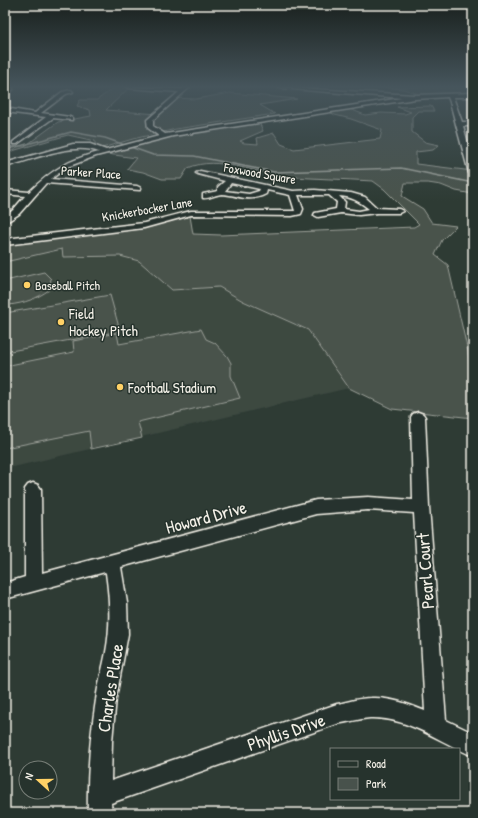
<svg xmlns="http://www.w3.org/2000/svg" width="478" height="818" font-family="'Patrick Hand',sans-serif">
  <rect width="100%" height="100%" fill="#2e3b34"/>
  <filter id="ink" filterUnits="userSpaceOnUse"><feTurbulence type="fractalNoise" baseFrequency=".025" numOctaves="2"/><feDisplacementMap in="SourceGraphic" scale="8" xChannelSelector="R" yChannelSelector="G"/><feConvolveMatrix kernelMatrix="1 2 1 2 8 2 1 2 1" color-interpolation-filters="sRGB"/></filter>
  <g filter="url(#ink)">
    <polygon fill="#3c4841" points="144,225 243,301 308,330 349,388 5,469 5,242"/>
    <g fill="#48524c" stroke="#9ea29a">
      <polygon points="115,87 130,87 106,110 158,114 174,98 196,99 230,93 297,99 260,105 275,114 176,129 133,139 95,150 95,141 68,135 5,153 5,147 25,146 58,122 91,116 90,110 77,106 80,100 97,100"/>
      <polygon points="379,87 473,87 473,92 419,94 403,89"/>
      <path d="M 431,106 L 434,111 L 418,111 L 412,117 L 412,132 L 425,142 L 439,145 L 433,150 L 416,152 L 416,164 L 473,171 L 473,194 L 456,191 L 441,185 L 428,183 L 405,183 L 402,196 L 423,209 L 432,223 L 456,226 L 442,240 L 435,255 L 448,265 L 468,352 L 473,394 L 473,418 L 392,409 L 349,388 L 308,330 L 243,301 L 219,287 L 172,290 L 139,261 L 120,256 L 63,257 L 62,249 L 5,262 L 5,242 L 142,226 L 183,215 L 190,216 L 193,234 L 221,235 L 414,227 L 419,224 L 384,189 L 373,181 C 343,179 313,179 284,176 C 253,173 218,155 188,168 L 181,179 L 162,179 L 143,172 L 127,169 L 136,158 L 107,154 L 155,139 L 259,122 L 263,131 L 240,141 L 244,143 L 258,144 L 257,138 L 274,133 L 281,144 L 294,149 L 380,139 L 382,130 L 351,119 L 335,115 L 328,111 L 347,108 L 365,115 L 381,113 L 405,114 L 411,112 L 397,107 Z"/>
      <path d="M 44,272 L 51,279 L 49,290 C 36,299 25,303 9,305 L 5,296 L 5,281 Z"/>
      <polygon points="110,295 120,331 5,352 5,313"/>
      <polygon points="201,329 206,339 215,343 227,356 231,363 231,376 240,398 138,422 142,438 91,449 89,431 5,448 5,366 74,352 73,341 117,333 119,344"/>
    </g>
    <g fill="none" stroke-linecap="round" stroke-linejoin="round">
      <polyline stroke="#a4a8a0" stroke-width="1.5" points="5,150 71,132 105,138 153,155 194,156 274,172 401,168 473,183"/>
      <defs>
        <g id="minor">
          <path d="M 127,87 L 182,89 L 185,87 L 190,87 L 153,120 L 153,126 L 165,134 L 402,98 L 280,88 L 278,87 L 415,95 L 473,93 L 473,97 L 453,97 L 462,122 L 473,122 L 473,126 L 463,126 L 473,161 L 473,175 L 469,173 L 450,102 L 448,97 L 415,99 L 173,136 L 96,156 L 67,167 L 51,179 L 137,186 L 141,188 L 140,190 L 46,183 L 19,214 L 5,223 L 5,217 L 13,210 L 25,196 L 5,194 L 5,190 L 29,192 C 52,170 68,160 99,152 C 73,141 32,160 5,167 L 5,163 L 73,144 L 90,144 L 106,150 L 159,136 L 148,128 L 147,120 L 179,92 L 129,88 Z"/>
          <polygon points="13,88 13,90 5,91 5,89"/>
          <polygon points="71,90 73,92 66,94 41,113 70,117 72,118 72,120 53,118 17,144 13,144 13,142 46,117 5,112 5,108 35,113 62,92"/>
          <path d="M 200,171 L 293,191 L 315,190 L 351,193 L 365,197 L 377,208 L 399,209 L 403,211 L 399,213 L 377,213 L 359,215 L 341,213 L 318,217 L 314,215 L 315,213 L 336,209 L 337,202 L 329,195 L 298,195 L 303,209 L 301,214 L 292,216 L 191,215 L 144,228 L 5,245 L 5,239 L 144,223 L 191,211 L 295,211 L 290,195 L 267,190 L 266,194 C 249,203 238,195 222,194 C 216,194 210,199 203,198 L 203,194 L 218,191 L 218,187 L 225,181 L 198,174 L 196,173 ZM 231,183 L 260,189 L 259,191 L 249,194 L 225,191 ZM 339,196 C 352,197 359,201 369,209 L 359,211 L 344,209 L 345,202 Z"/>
          <path d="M 418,412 L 423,414 L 425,417 L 429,507 L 446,720 L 473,733 L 473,756 C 440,742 408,717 370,718 C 359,719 348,722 337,724 L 111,803 L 112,813 L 88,813 C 87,775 90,738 96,700 C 98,684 103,668 106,652 C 111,626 110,600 106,573 L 105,572 L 5,599 L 5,583 L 25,577 L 25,489 L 28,485 L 33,483 L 38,485 L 41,489 L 42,573 L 316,500 L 368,497 L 413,500 L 411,417 L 413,414 ZM 368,510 L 414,513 L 425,711 C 408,704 389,697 371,698 C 359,698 348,702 337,704 L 111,781 L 112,741 L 116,698 L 128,634 L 127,603 L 121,567 L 316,514 Z"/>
        </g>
      </defs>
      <use href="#minor" stroke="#f4f1e8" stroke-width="3"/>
      <use href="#minor" fill="#26332d" fill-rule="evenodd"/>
    </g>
  </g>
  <linearGradient id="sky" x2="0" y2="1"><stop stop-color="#19201d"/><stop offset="0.43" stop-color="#46555c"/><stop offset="1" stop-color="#46555c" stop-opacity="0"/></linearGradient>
  <rect width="478" height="201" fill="url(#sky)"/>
  <g fill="#ffd166" stroke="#26332d" stroke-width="1.5">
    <circle cx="27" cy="285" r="4"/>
    <circle cx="61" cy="322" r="4"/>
    <circle cx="120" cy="387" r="4"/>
  </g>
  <g text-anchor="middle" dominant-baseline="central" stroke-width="3" stroke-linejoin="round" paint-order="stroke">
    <g font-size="13" fill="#f4f1e8" stroke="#26332d">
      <text transform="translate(91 172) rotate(4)">Parker Place</text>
      <text transform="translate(260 173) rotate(10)">Foxwood Square</text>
      <text transform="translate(147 209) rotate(-10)">Knickerbocker Lane</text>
    </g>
    <g font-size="13" fill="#f4f1e8" stroke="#26332d" text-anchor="start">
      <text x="35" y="285">Baseball Pitch</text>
    </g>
    <g font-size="15" fill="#f4f1e8" stroke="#26332d" text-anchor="start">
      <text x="69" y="313">Field<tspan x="69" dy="17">Hockey Pitch</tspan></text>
      <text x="128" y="387">Football Stadium</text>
    </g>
    <g font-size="18" fill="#f4f1e8" stroke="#26332d">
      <text transform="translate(206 517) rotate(-15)">Howard Drive</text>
      <text transform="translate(425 571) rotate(-94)">Pearl Court</text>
      <text transform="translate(110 688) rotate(-81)">Charles Place</text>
      <text transform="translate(286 732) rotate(-19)">Phyllis Drive</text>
    </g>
  </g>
  <rect width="478" height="818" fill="none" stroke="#26332d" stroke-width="20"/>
  <rect x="10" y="10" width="458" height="798" fill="none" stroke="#f4f1e8" stroke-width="1.5" filter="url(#ink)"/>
  <rect x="330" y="748" width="130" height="52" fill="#26332d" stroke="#787f78"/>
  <rect x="338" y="761" width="20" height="6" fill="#26332d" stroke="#787f78"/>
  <text x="366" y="768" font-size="12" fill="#f4f1e8">Road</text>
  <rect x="338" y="778" width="20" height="12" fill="#48524c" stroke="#787f78"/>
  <text x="366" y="788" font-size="12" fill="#f4f1e8">Park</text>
  <g transform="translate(38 780) rotate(291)"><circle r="19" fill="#26332d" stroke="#787f78"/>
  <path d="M0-3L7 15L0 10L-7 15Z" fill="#ffd166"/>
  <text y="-6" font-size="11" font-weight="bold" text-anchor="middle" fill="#f4f1e8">N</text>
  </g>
</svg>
